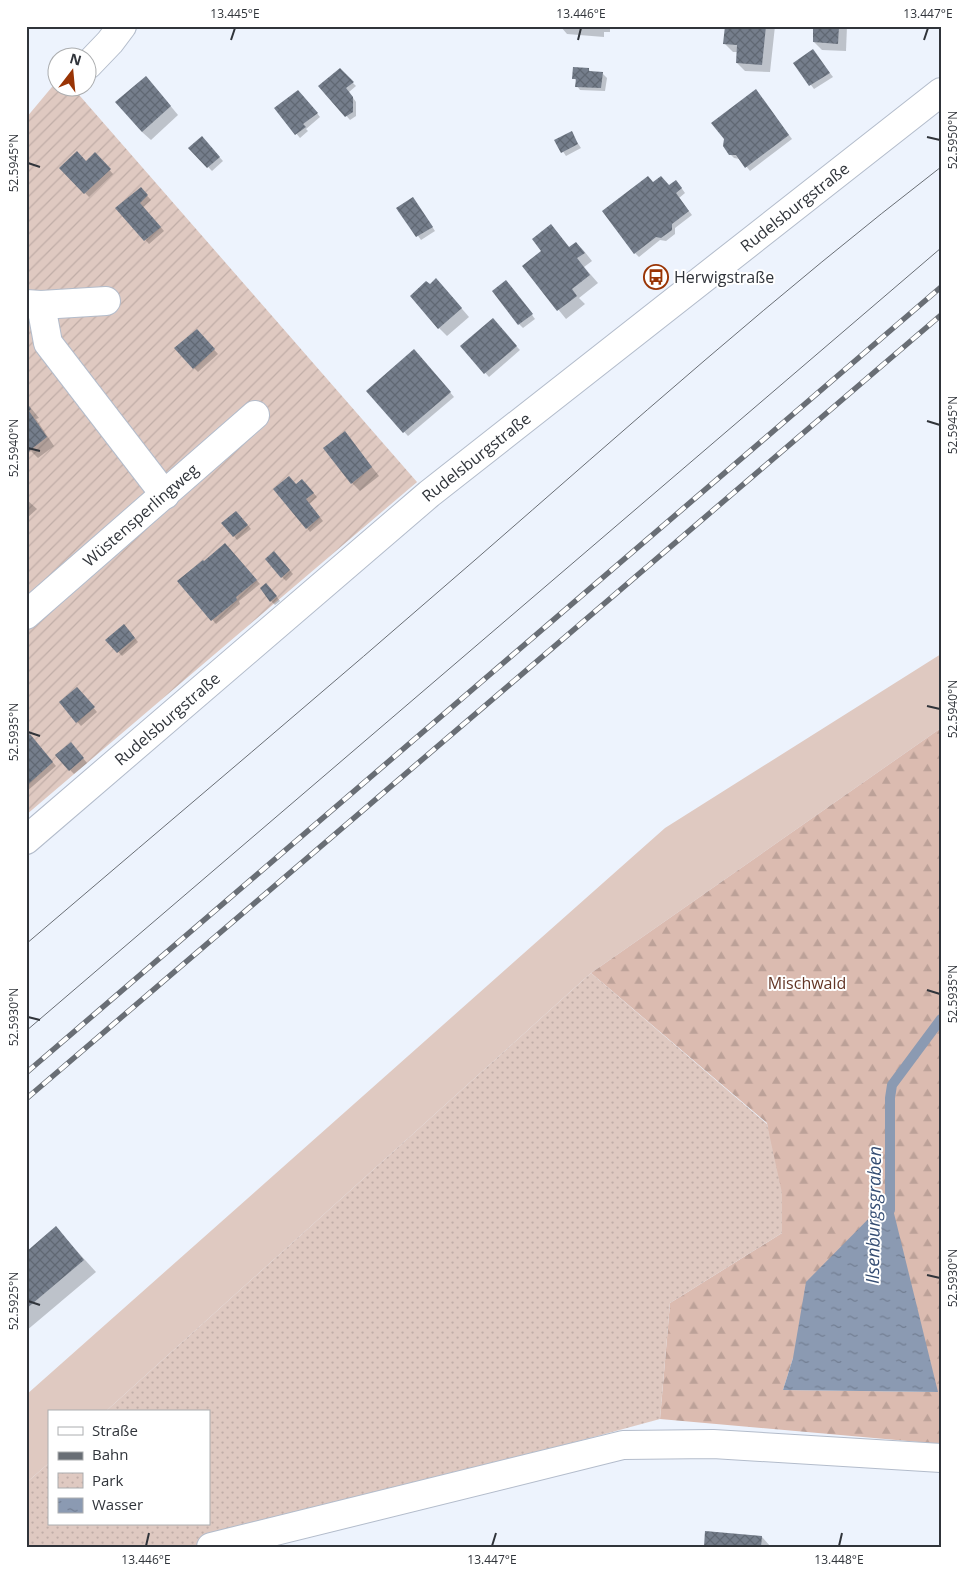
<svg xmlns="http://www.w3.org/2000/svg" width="967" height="1573" font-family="'Open Sans',sans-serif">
  <defs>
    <pattern id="forest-firs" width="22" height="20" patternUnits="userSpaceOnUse" patternTransform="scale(1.25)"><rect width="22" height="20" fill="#dbbbb0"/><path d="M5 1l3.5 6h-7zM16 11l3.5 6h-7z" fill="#bca198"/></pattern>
    <pattern id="park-dots" width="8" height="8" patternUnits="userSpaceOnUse" patternTransform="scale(1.25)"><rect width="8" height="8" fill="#dfc9c1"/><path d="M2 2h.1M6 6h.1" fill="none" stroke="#c0ada7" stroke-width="1.8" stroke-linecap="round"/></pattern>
    <pattern id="garden-furrows" width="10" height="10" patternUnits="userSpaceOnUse" patternTransform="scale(1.25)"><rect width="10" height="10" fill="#dfc9c1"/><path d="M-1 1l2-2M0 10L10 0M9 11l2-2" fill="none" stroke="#c0ada7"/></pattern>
    <pattern id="water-ripples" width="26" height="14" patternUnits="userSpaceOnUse" patternTransform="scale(1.25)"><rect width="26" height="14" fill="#8b9ab2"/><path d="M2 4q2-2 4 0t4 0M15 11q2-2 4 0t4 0" fill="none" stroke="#727e92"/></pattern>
    <pattern id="building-cross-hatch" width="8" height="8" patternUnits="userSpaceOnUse" patternTransform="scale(1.25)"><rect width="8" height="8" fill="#757e8c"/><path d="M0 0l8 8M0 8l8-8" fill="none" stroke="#606873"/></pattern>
  </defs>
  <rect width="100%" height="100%" fill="#edf3fd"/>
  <polygon fill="#dfc9c1" points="941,654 941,728 591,973 105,1412 49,1412 49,1463 26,1483 26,1395 665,828"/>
  <path fill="url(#forest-firs)" fill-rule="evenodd" d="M 941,728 L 941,1444 L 660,1419 L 670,1303 L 782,1233 L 767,1123 L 591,973 ZM 793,1358 L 938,1392 L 783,1390 Z"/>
  <polygon fill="url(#park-dots)" points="591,973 767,1124 782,1193 782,1233 670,1303 660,1419 188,1547 26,1547 26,1483 49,1463 49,1524 209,1524 209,1412 105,1412"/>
  <polygon fill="url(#garden-furrows)" points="57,81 58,88 73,88 417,482 26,815 26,118"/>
  <polygon fill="url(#water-ripples)" points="890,1197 938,1392 783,1390 793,1358 806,1282"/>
  <g fill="#0003">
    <polygon points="552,26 610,26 610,32 604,32 604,37 567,34 561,27"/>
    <polygon points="726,26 775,26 770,72 745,71 737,63 738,52 733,52 725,44"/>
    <polygon points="814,26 847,26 846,51 822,50 814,42"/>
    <polygon points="813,51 833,77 814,89 795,64"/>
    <polygon points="588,69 591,72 603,74 607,78 605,91 580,90 577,86 577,82 574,78"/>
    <polygon points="340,70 356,86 349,92 356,102 356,116 350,120 320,86"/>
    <polygon points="154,86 178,115 151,140 142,132"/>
    <polygon points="302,95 320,117 306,129 308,131 300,138 276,109"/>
    <polygon points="759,95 792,139 750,171 740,159 734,158 730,154"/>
    <polygon points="571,133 581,148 566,156 556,141"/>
    <polygon points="202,138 223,161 212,171 190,148"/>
    <polygon points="95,154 113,174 89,197 61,168 86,162"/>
    <polygon points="653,183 670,187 680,186 685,193 679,198 692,215 675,228 675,234 666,241 660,240 639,257 635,253"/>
    <polygon points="141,189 151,200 143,207 164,231 149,244 116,208"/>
    <polygon points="413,198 435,231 421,240 398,208"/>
    <polygon points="551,226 570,248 576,243 584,251 592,261 584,267 598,283 579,298 585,304 566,319 523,266 543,251"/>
    <polygon points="510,285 535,319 523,328 519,324"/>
    <polygon points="430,286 444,288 469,317 447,336 439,328"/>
    <polygon points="496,324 520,350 489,377 462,346"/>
    <polygon points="196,330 218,354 198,372 194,368"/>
    <polygon points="418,354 454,397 408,436 368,391"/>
    <polygon points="26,402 39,418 36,419 54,446 38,458 31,451 26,455"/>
    <polygon points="345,433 379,476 360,491 352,483"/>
    <polygon points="306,484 317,497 309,504 323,521 310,532 307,528 296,486"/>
    <polygon points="26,499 37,509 26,519"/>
    <polygon points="240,516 251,529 237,540 234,536"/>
    <polygon points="228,549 260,584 239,601 240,604 216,624 178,581 204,563"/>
    <polygon points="274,553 293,574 286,581 282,577"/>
    <polygon points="270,588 280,601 275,605 271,601"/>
    <polygon points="128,629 138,642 122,656 107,640"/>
    <polygon points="80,692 97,712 81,726 60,702"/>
    <polygon points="26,739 33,740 56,766 26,792"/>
    <polygon points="74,747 87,763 74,774 70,770"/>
    <polygon points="56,1228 96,1272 26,1331 26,1254"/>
    <polygon points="762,1537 771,1547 705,1547"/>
  </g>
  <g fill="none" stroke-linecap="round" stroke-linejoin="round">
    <polyline stroke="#8b9ab2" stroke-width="10" points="890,1210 890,1098 892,1085 941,1019"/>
  </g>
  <g fill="url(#building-cross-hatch)">
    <polygon points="725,26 766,26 762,65 736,63 737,45 723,44"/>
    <polygon points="813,26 839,26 838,44 813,42"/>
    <polygon points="813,49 830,73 809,86 793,63"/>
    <polygon points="573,67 589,68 589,71 603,72 601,88 575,87 576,79 572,79"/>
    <polygon points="340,68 354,82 346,88 353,97 353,112 345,117 318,86"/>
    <polygon points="146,76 171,106 142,132 115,102"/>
    <polygon points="756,89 789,135 745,168 736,155 729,155 723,146 724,139 711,123"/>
    <polygon points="298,90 318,113 303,124 306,127 295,135 274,108"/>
    <polygon points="572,131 578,144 561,153 554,140"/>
    <polygon points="202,136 220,157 207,168 188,148"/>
    <polygon points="77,151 86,161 95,152 111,169 84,194 59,168"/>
    <polygon points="648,176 653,182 661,176 669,185 676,180 682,188 676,193 689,211 672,224 672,230 661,238 656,237 634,254 602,211"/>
    <polygon points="141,187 148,195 140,203 161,227 144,241 115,208"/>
    <polygon points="413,197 433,227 416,237 396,208"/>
    <polygon points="551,224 569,247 576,242 585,253 577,258 590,275 572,289 577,296 557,311 522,266 541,251 532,239"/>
    <polygon points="436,278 462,308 438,329 410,296 426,281 430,284"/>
    <polygon points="506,280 533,314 518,325 492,291"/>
    <polygon points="493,318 517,346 484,374 460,346"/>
    <polygon points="197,329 215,349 193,369 174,348"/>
    <polygon points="414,349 451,392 403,433 366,391"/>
    <polygon points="26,402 31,409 29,411 47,437 29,451 26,447"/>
    <polygon points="345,431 372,467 351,484 323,448"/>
    <polygon points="289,476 296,484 302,479 314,493 306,499 320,517 306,529 273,489"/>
    <polygon points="236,511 248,525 233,537 221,523"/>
    <polygon points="225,543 257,580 236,597 237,600 211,621 177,581 203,560 204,561"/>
    <polygon points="274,551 290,570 281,578 265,559"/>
    <polygon points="266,583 277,596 270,602 260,588"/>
    <polygon points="124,624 135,638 117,653 105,640"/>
    <polygon points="77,687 95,707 76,723 59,702"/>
    <polygon points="30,734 53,762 26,786 26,737"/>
    <polygon points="71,742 84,758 69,771 55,755"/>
    <polygon points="56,1226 84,1260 26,1309 26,1252"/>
    <polygon points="705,1531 762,1536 761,1547 704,1547"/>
  </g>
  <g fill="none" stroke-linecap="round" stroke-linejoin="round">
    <defs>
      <g id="minor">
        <polyline points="88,65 110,42 122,26"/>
        <polyline points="26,304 41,305 106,301"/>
        <polyline points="41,305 48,343 165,495"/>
        <path id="s1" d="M 26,615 L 255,415"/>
        <path id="s2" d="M 26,840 L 429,494 L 941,92"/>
        <polyline points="211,1547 623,1445 713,1444 941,1458"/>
      </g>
    </defs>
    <use href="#minor" stroke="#b3bccb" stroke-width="30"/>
    <use href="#minor" stroke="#fff" stroke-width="28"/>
    <g stroke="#696e75" stroke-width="1">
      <path d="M 26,944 C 176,816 327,689 475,560 C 628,427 780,291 941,167"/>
      <polyline points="26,1031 941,248"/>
    </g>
    <defs>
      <g id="rail">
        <polyline points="26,1073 941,287"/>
        <polyline points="26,1099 941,315"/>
      </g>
    </defs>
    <use href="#rail" stroke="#696e75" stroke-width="5.5"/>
    <use href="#rail" stroke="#fff" stroke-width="4" stroke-dasharray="11" stroke-linecap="butt"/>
  </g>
  <path fill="none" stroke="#30343a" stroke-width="2" d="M 231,40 L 235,28M 578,40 L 581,28M 924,40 L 928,28M 927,137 L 940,140M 28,163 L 40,167M 927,421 L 940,425M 28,448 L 40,451M 927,706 L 940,709M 28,732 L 40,736M 927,990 L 940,994M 28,1017 L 40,1020M 927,1275 L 940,1278M 28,1301 L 40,1305M 146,1546 L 149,1533M 492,1546 L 496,1533M 839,1546 L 842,1533"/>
  <defs>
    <symbol id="bus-ring" viewBox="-11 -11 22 22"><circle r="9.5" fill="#fff" stroke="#993405" stroke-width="1.5"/><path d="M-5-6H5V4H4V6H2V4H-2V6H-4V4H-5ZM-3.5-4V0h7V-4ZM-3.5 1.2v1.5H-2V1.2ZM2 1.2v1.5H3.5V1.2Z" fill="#993405"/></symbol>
  </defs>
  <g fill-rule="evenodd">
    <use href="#bus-ring" x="642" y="263" width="28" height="28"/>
  </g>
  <g text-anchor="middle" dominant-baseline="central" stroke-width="4" stroke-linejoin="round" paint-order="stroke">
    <g font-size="16" fill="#30343a" stroke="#fff">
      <text stroke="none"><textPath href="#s2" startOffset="996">Rudelsburgstraße</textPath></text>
      <text stroke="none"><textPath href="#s2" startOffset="591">Rudelsburgstraße</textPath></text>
      <text stroke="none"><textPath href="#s1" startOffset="152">Wüstensperlingweg</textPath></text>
      <text stroke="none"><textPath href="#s2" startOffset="186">Rudelsburgstraße</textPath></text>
    </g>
    <g font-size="16" fill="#30343a" stroke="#fff" text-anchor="start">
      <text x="674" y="277">Herwigstraße</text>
    </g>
    <g font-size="16" fill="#633626" stroke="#fff">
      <text x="807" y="983">Mischwald</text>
    </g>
    <g font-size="18" font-style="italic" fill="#354d73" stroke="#fff">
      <text transform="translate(873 1215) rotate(-89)">Ilsenburgsgraben</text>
    </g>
  </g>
  <rect width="967" height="1573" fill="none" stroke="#ffffff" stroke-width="55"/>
  <rect x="48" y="1410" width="162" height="115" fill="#ffffff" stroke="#acaeb0"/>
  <rect x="58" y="1427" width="25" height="8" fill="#ffffff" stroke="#acaeb0"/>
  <text x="92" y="1436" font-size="15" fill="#30343a">Straße</text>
  <rect x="58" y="1452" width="25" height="8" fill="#696e75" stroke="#acaeb0"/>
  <text x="92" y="1460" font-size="15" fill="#30343a">Bahn</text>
  <rect x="58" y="1473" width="25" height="15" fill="url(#park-dots)" stroke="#acaeb0"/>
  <text x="92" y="1486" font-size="15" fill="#30343a">Park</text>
  <rect x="58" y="1498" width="25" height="15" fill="url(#water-ripples)" stroke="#acaeb0"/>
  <text x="92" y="1510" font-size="15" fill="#30343a">Wasser</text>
  <g transform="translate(72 72) rotate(16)"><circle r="24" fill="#ffffff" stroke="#acaeb0"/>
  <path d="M0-4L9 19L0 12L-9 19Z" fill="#993405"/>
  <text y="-8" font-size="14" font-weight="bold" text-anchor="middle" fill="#30343a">N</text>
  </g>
  <rect x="28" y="28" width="912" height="1518" fill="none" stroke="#30343a" stroke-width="2"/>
  <g font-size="12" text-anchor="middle" fill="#30343a">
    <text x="235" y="18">13.445°E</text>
    <text x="581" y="18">13.446°E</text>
    <text x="928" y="18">13.447°E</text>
    <text transform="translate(953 140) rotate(-90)" y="4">52.5950°N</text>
    <text transform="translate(14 163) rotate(-90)" y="4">52.5945°N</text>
    <text transform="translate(953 425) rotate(-90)" y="4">52.5945°N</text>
    <text transform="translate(14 448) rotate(-90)" y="4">52.5940°N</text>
    <text transform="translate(953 709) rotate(-90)" y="4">52.5940°N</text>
    <text transform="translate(14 732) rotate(-90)" y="4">52.5935°N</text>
    <text transform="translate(953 994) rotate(-90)" y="4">52.5935°N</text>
    <text transform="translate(14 1017) rotate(-90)" y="4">52.5930°N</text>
    <text transform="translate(953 1278) rotate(-90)" y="4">52.5930°N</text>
    <text transform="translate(14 1301) rotate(-90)" y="4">52.5925°N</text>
    <text x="146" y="1564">13.446°E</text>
    <text x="492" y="1564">13.447°E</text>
    <text x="839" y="1564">13.448°E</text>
  </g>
</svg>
